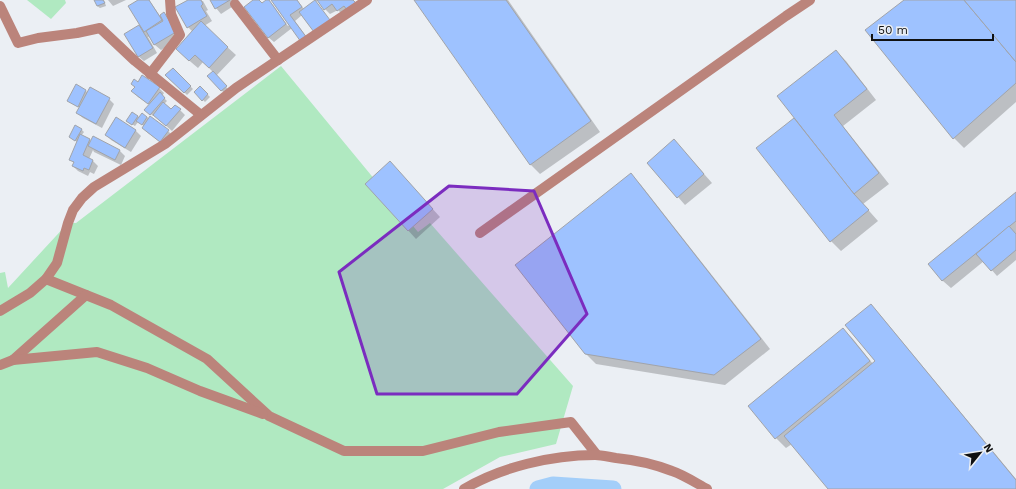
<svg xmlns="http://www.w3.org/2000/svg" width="1016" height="489" font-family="'Work Sans',sans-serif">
  <rect width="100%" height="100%" fill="#ebeff4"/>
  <g fill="#b0e9c1">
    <polygon points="27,0 65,0 66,3 51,19"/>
    <polygon points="281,66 418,232 430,223 573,386 556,444 500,457 443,489 0,489 0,273 5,272 8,288 68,223 76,223"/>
  </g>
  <g fill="#0003">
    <polygon points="95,0 104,0 106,6 100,8 97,6"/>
    <polygon points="108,0 126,0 113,6"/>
    <polygon points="139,0 149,0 160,16 164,13 169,19 181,38 161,50 155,45 150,36 148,37 157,53 144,61 138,56 126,35 141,25"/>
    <polygon points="189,0 203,1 208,10 206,11 212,21 204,26 236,55 216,76 228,89 224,93 209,76 213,72 203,62 198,68 185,57 193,32 188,27"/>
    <polygon points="211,0 236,0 238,3 221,14 216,8"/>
    <polygon points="254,0 259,0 263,4 268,0 273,5 288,26 290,25 272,0 297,0 304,9 315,1 314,0 318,0 302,15 295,21 311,43 292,28 274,42 268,37"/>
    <polygon points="319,0 352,0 343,15 338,10 330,14 325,9"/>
    <polygon points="416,0 508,0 600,132 540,174 530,164"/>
    <polygon points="905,0 1016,0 1016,102 964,148 954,138 867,31"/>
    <polygon points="836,51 846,61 876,100 843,126 889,184 863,204 878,221 841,251 831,241 757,148 795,118"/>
    <polygon points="173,69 193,89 187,95 167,75"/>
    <polygon points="138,83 159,88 164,93 162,96 167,101 164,104 172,111 180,110 185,115 172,131 154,115 153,116 146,110 150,105 138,97 133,91 135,88 132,84"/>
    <polygon points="76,85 86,91 88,93 109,99 114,104 102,128 83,118 77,113 80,108 71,103 68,101"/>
    <polygon points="200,87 210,97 205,102 195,92"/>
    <polygon points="138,116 139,118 147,117 168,131 173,136 166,146 148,133 143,128 144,126 138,122 135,126 130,123"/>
    <polygon points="116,118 136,131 141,136 131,152 111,140 106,134"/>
    <polygon points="81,129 84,132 81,136 89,139 91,142 93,138 120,151 125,156 121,165 94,152 93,150 89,159 93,161 98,166 94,174 90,172 88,176 78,171 73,166 74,163 70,159 77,142 70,137"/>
    <polygon points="682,149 712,183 685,205 678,197"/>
    <polygon points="398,171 440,217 416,239 366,184"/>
    <polygon points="631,175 641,185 770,349 725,385 596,364 585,353"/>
    <polygon points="1016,193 1016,260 997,276 984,261 951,288 943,281 930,264"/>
    <polygon points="871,305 881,316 1016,479 1016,489 829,489 792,444 786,448 776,438 843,329 853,339 873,364 876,361"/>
  </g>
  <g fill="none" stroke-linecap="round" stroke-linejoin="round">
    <polyline stroke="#a3cef9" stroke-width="17" points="538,489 553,485 613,489"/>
  </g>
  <g fill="#9ec2ff" stroke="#a1a4aa">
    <polygon points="94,0 103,0 105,3 97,6"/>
    <polygon points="138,0 149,0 162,20 144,32 128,6"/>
    <polygon points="188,0 201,0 203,4 201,6 207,16 187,28 175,7"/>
    <polygon points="210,0 230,0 215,9"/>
    <polygon points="253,0 259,0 262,3 266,0 269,0 286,24 268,38 244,7"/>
    <polygon points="271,0 297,0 302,7 290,15 307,38 301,42"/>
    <polygon points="315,0 330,20 314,32 299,12"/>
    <polygon points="317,0 353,0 356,3 347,10 344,6 337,11 332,4 324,10"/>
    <polygon points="414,0 506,0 591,121 530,165"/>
    <polygon points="904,0 964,0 1016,62 1016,83 953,139 865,30"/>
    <polygon points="964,0 1016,0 1016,62"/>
    <polygon points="164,12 176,32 154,45 146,31 163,21 160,15"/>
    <polygon points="201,21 228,47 209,68 195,55 189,61 176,49"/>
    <polygon points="139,25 153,48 138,57 124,34"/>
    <polygon points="836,50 867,89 834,115 879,173 854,194 777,96"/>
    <polygon points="173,68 191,86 184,93 165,75"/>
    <polygon points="213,71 227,86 221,91 207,76"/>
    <polygon points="142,75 160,87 148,104 131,91 135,87 131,84 134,79 138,82"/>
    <polygon points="76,84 86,90 78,107 67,101"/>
    <polygon points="200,86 208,94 202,101 194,92"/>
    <polygon points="90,87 110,98 96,124 76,113"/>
    <polygon points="160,92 165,98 150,115 144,110"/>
    <polygon points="163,102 171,109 175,105 181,109 166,126 153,115"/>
    <polygon points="132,112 138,116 132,125 126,121"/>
    <polygon points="142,113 147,117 142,125 136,121"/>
    <polygon points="150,116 169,130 160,142 142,128"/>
    <polygon points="116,117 136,130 125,148 105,135"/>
    <polygon points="794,118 854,194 869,210 830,242 756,148"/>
    <polygon points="75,125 82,129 75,141 69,137"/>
    <polygon points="80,134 90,139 83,155 93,160 89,170 84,168 83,171 72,166 74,162 69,160"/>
    <polygon points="93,136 120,150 115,160 88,146"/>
    <polygon points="674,139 704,174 677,198 647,163"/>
    <polygon points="390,161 433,209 408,231 365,184"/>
    <polygon points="631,173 761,339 714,375 585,354 515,265"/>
    <polygon points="1016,192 1016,221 942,281 928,264"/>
    <polygon points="1009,226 1016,234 1016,250 991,271 976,254"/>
    <polygon points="871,304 1016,480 1016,489 828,489 784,436 875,361 845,325"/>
    <polygon points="843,328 870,361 775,439 748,406"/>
  </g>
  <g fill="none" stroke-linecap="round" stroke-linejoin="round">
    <g stroke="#bb847b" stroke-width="10">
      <polyline points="235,4 278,60"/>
      <polyline points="0,6 18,43 38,38 77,33 100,28 135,61 201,115"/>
      <polyline points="150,74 180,35 171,14 170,0"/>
      <polyline points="480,233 786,16 810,0"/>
      <polyline points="46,279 111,305 207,359 269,416 344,451 423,451 499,432 571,422 597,455"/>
      <polyline points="0,311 30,293 46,279 57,263 68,223 73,210 82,198 94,187 165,144 236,88 367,0"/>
      <polyline points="13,360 86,295"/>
      <polyline points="0,365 13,360 97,352 147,368 200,391 263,414"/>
      <path d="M 464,489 C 501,467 552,455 595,455 C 602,455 609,457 616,458 C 636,460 654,464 672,471 C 684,475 696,483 707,489"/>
    </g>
  </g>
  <path fill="#7b2cbf" fill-opacity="0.2" stroke="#7b2cbf" stroke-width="3" stroke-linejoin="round" d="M 449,186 L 534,191 L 587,314 L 517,394 L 377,394 L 339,272 Z"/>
  <g transform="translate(980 453) rotate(60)" stroke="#ebeff4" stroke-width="3" paint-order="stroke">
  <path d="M0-3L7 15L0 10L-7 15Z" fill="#101112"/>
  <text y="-6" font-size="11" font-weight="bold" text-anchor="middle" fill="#101112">N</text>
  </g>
  <path d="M872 34v6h121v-6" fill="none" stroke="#101112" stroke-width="2"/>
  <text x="878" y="34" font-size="12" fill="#101112" stroke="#ebeff4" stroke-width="3" paint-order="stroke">50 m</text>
</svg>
